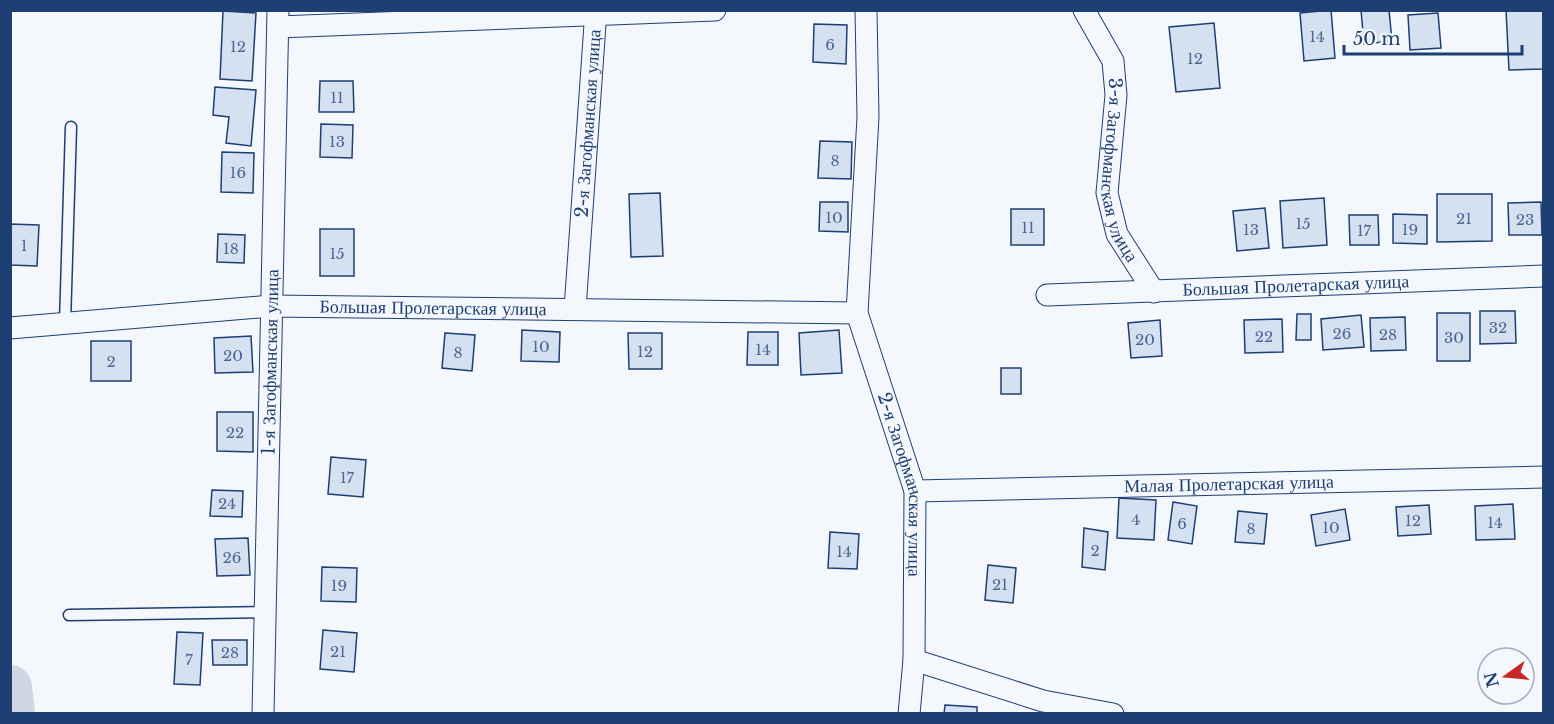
<svg xmlns="http://www.w3.org/2000/svg" width="1554" height="724" font-family="'Libre Baskerville',serif">
  <rect width="100%" height="100%" fill="#f4f7fb"/>
  <g fill="none" stroke-linecap="round" stroke-linejoin="round">
    <polyline stroke="#cfd7e4" stroke-width="44" points="10,687 13,714"/>
  </g>
  <g fill="#d5e0f0" stroke="#1d3f73" stroke-width="1.5">
    <polygon points="1331,10 1335,58 1304,61 1300,13"/>
    <polygon points="1361,10 1389,10 1392,41 1364,44"/>
    <polygon points="1506,10 1544,10 1544,69 1509,70"/>
    <polygon points="223,11 256,13 252,81 220,79"/>
    <polygon points="1438,13 1441,48 1410,50 1408,15"/>
    <polygon points="1214,23 1220,88 1176,92 1169,27"/>
    <polygon points="814,24 847,25 846,64 813,62"/>
    <polygon points="320,81 353,81 354,112 319,112"/>
    <polygon points="215,87 256,90 251,146 226,143 229,117 213,115"/>
    <polygon points="321,124 353,125 352,158 320,157"/>
    <polygon points="820,141 852,142 851,179 818,178"/>
    <polygon points="222,152 254,153 253,193 221,192"/>
    <polygon points="660,193 663,256 631,257 629,194"/>
    <polygon points="1437,194 1492,194 1492,241 1437,242"/>
    <polygon points="1324,198 1327,245 1283,248 1280,201"/>
    <polygon points="820,202 848,202 848,232 819,231"/>
    <polygon points="1541,202 1542,235 1509,235 1508,203"/>
    <polygon points="1265,208 1269,248 1237,251 1233,211"/>
    <rect x="1011" y="209" width="33" height="36"/>
    <polygon points="1393,214 1427,215 1427,244 1393,243"/>
    <polygon points="1349,215 1378,215 1379,245 1350,245"/>
    <polygon points="10,224 39,225 37,266 10,265"/>
    <rect x="320" y="229" width="34" height="47"/>
    <polygon points="218,234 245,235 244,263 217,262"/>
    <polygon points="1480,311 1515,311 1516,343 1480,344"/>
    <rect x="1437" y="313" width="33" height="48"/>
    <polygon points="1297,314 1311,314 1311,340 1296,340"/>
    <polygon points="1361,315 1364,347 1323,350 1321,319"/>
    <polygon points="1405,317 1406,350 1371,351 1370,318"/>
    <polygon points="1282,319 1283,352 1245,353 1244,320"/>
    <polygon points="1160,320 1162,356 1131,358 1128,323"/>
    <polygon points="522,330 560,332 559,362 521,361"/>
    <polygon points="839,330 842,373 801,375 799,333"/>
    <polygon points="748,332 778,332 778,365 747,365"/>
    <polygon points="445,333 475,335 472,371 442,368"/>
    <polygon points="628,333 662,333 662,369 629,369"/>
    <polygon points="251,336 253,372 215,373 214,338"/>
    <rect x="91" y="341" width="40" height="40"/>
    <rect x="1001" y="368" width="20" height="26"/>
    <polygon points="217,412 253,412 253,452 217,451"/>
    <polygon points="331,457 366,460 363,497 328,494"/>
    <polygon points="212,490 243,491 242,517 210,516"/>
    <polygon points="1119,498 1156,500 1154,540 1117,538"/>
    <polygon points="1173,502 1197,506 1192,544 1168,540"/>
    <polygon points="1513,504 1515,539 1476,540 1475,506"/>
    <polygon points="1429,505 1431,534 1398,536 1396,507"/>
    <polygon points="1345,509 1350,540 1316,546 1311,515"/>
    <polygon points="1238,511 1267,514 1264,544 1235,542"/>
    <polygon points="1084,528 1108,532 1105,570 1082,567"/>
    <polygon points="830,532 859,534 857,569 828,568"/>
    <polygon points="248,538 250,575 217,576 215,539"/>
    <polygon points="988,565 1016,568 1013,603 985,600"/>
    <polygon points="322,567 357,568 356,602 321,601"/>
    <polygon points="323,630 357,633 354,672 320,669"/>
    <polygon points="177,632 203,633 200,685 174,684"/>
    <polygon points="212,640 247,640 247,665 213,665"/>
    <polygon points="945,705 977,707 977,714 944,714"/>
  </g>
  <g fill="none" stroke-linecap="round" stroke-linejoin="round">
    <defs>
      <g id="service">
        <polyline points="65,323 71,127"/>
        <polyline points="69,615 265,612"/>
      </g>
      <g id="minor">
        <path id="s1" d="M 866,10 L 868,117 L 857,313 L 915,491 L 914,660 L 909,714"/>
        <path id="s2" d="M 1084,10 L 1113,61 L 1116,95 L 1107,193 L 1117,234 L 1154,292"/>
        <polyline points="278,27 715,10"/>
        <path id="s3" d="M 1047,295 L 1544,276"/>
        <path id="s4" d="M 575,309 L 596,10"/>
        <path id="s5" d="M 10,328 L 271,306 L 857,313"/>
        <path id="s6" d="M 915,491 L 1544,477"/>
        <polyline points="914,660 1043,701 1113,714"/>
        <path id="s7" d="M 263,714 L 278,10"/>
      </g>
    </defs>
    <use href="#service" stroke="#1d3f73" stroke-width="13"/>
    <use href="#minor" stroke="#1d3f73" stroke-width="23"/>
    <use href="#service" stroke="#f4f7fb" stroke-width="10"/>
    <use href="#minor" stroke="#f4f7fb" stroke-width="21"/>
  </g>
  <g text-anchor="middle" dominant-baseline="central" stroke-width="4.5" stroke-linejoin="round" paint-order="stroke">
    <g font-size="15" fill="#4b6792">
      <text x="1317" y="36">14</text>
      <text x="830" y="44">6</text>
      <text x="238" y="46">12</text>
      <text x="1195" y="58">12</text>
      <text x="337" y="97">11</text>
      <text x="337" y="141">13</text>
      <text x="835" y="160">8</text>
      <text x="238" y="172">16</text>
      <text x="834" y="217">10</text>
      <text x="1464" y="218">21</text>
      <text x="1525" y="219">23</text>
      <text x="1303" y="223">15</text>
      <text x="1028" y="227">11</text>
      <text x="1251" y="229">13</text>
      <text x="1410" y="229">19</text>
      <text x="1364" y="230">17</text>
      <text x="24" y="245">1</text>
      <text x="231" y="248">18</text>
      <text x="337" y="253">15</text>
      <text x="1498" y="327">32</text>
      <text x="1342" y="333">26</text>
      <text x="1388" y="334">28</text>
      <text x="1264" y="336">22</text>
      <text x="1454" y="337">30</text>
      <text x="1145" y="339">20</text>
      <text x="541" y="346">10</text>
      <text x="763" y="349">14</text>
      <text x="645" y="351">12</text>
      <text x="458" y="352">8</text>
      <text x="233" y="355">20</text>
      <text x="111" y="361">2</text>
      <text x="235" y="432">22</text>
      <text x="347" y="477">17</text>
      <text x="227" y="503">24</text>
      <text x="1136" y="519">4</text>
      <text x="1413" y="520">12</text>
      <text x="1495" y="522">14</text>
      <text x="1182" y="523">6</text>
      <text x="1331" y="527">10</text>
      <text x="1251" y="528">8</text>
      <text x="1095" y="550">2</text>
      <text x="844" y="551">14</text>
      <text x="232" y="557">26</text>
      <text x="1000" y="584">21</text>
      <text x="339" y="585">19</text>
      <text x="338" y="651">21</text>
      <text x="230" y="652">28</text>
      <text x="189" y="659">7</text>
    </g>
    <g font-size="18" fill="#1d3f73" stroke="#f4f7fb">
      <text stroke="none"><textPath href="#s4" startOffset="186">2-я Загофманская улица</textPath></text>
      <text stroke="none"><textPath href="#s2" startOffset="170">3-я Загофманская улица</textPath></text>
      <text stroke="none"><textPath href="#s3" startOffset="249">Большая Пролетарская улица</textPath></text>
      <text stroke="none"><textPath href="#s5" startOffset="424">Большая Пролетарская улица</textPath></text>
      <text stroke="none"><textPath href="#s7" startOffset="352">1-я Загофманская улица</textPath></text>
      <text stroke="none"><textPath href="#s6" startOffset="314">Малая Пролетарская улица</textPath></text>
      <text stroke="none"><textPath href="#s1" startOffset="482">2-я Загофманская улица</textPath></text>
    </g>
  </g>
  <rect width="1554" height="724" fill="none" stroke="#1d3f73" stroke-width="24"/>
  <g transform="translate(1506 676) rotate(255)"><circle r="28" fill="#f4f7fb" stroke="#9eadc5" stroke-width="1.5"/>
  <path d="M0-4.5L10 22L0 15L-10 22Z" fill="#c62828"/>
  <text y="-9" font-size="16" font-weight="bold" text-anchor="middle" fill="#1d3f73">N</text>
  </g>
  <path d="M1344 45v9h178v-9" fill="none" stroke="#1d3f73" stroke-width="3"/>
  <text x="1353" y="45" font-size="18" fill="#1d3f73" stroke="#f4f7fb" stroke-width="4.5" paint-order="stroke">50 m</text>
</svg>
